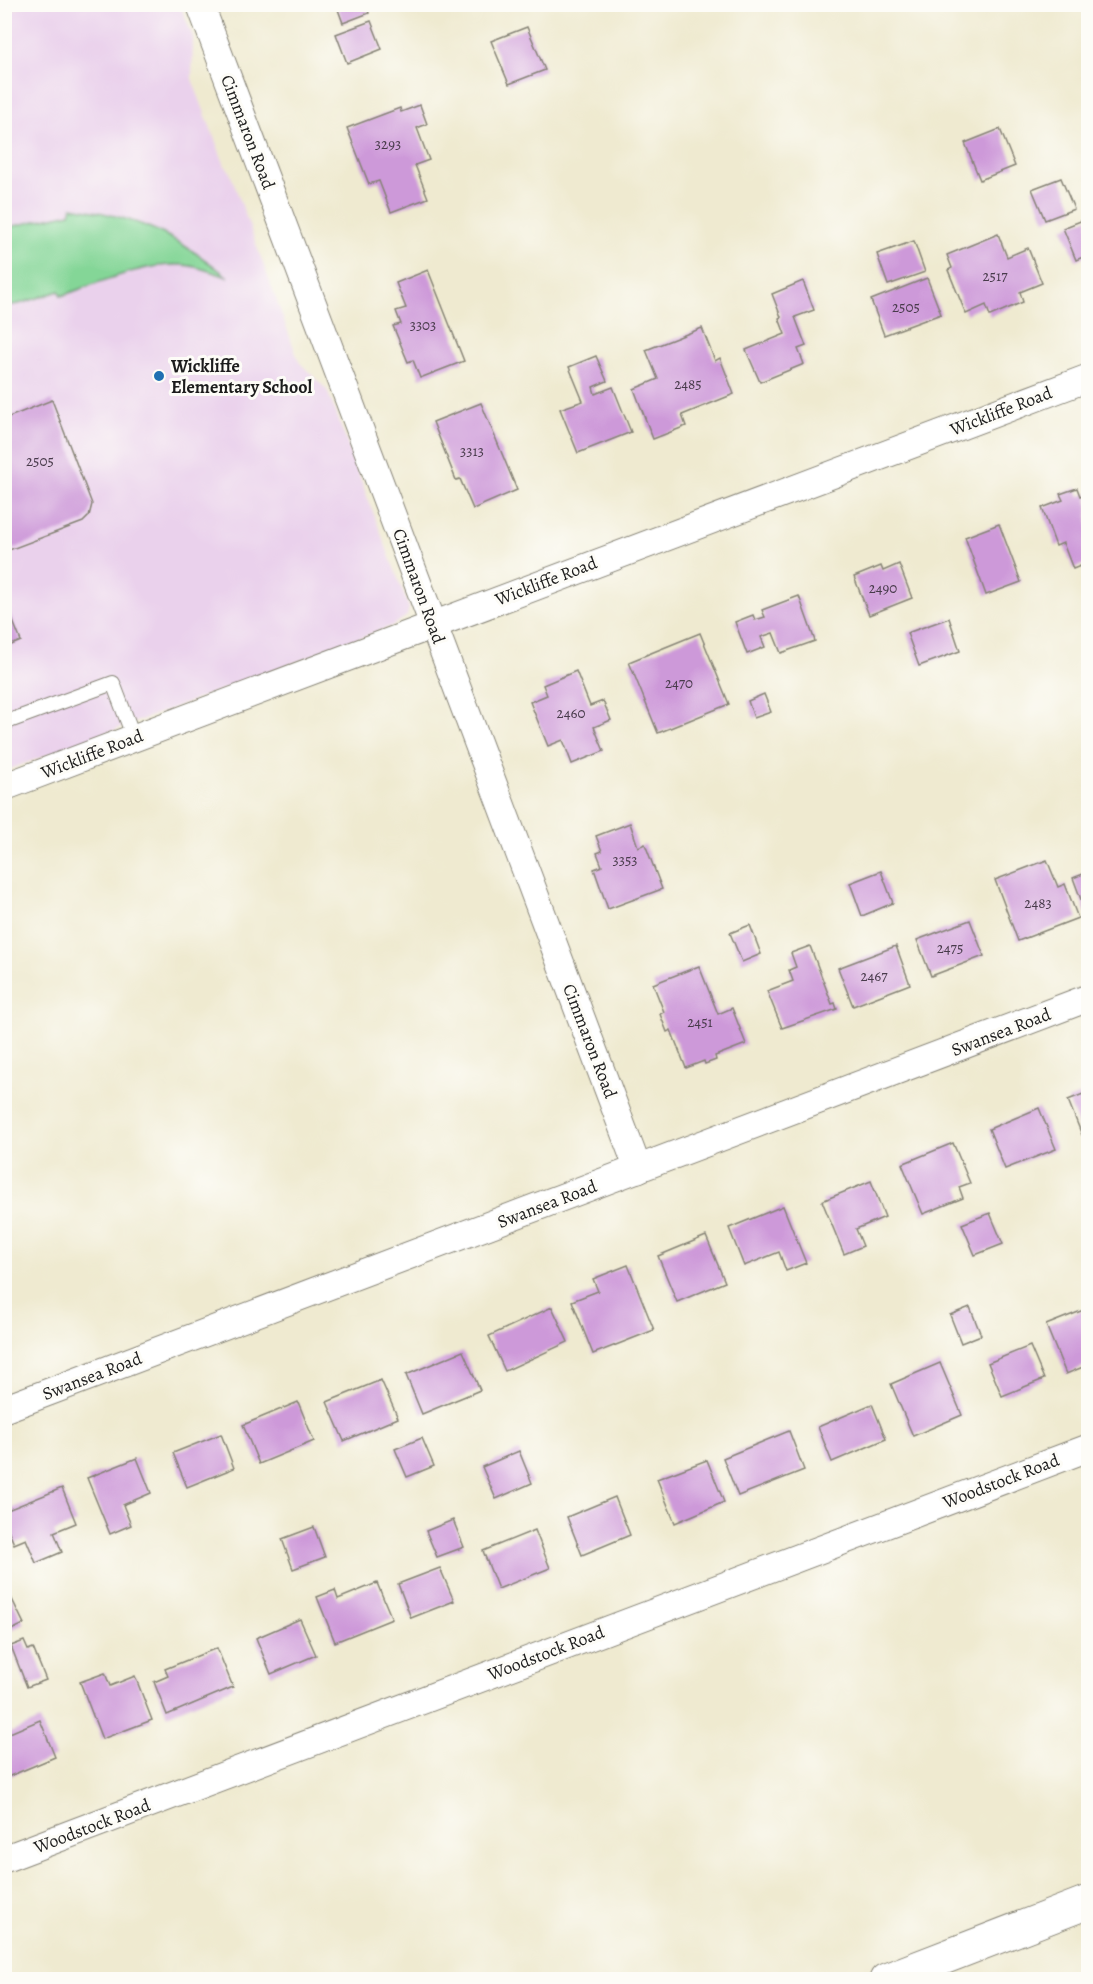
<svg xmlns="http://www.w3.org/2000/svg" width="1093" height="1984" font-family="Alegreya,serif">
  <rect width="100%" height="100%" fill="#fdfcf7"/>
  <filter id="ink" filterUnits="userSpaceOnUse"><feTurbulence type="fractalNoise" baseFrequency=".0167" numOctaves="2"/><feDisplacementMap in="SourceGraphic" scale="12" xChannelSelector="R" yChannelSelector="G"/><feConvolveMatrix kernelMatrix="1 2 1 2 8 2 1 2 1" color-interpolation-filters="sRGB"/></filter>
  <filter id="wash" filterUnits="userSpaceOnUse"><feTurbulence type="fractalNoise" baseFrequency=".008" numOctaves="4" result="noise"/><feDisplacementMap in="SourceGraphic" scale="24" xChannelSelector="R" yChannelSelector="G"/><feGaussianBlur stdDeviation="1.35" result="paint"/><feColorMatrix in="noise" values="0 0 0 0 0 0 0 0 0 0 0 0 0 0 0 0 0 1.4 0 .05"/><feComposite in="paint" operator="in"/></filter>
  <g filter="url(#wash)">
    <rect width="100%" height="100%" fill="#efead0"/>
    <polygon fill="#ead1ec" points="27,5 180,5 193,37 192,79 225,166 229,170 299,362 327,390 409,608 407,616 392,626 5,771 5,13"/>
    <path fill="#84d697" stroke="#50795a" stroke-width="1.5" d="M 72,207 C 140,218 174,234 228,277 C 214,273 198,266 183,265 C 142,263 99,283 61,296 L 59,291 L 19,304 L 5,306 L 5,228 L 70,213 Z"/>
    <g id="blocks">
      <g fill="#cd99d9">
        <polygon points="336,4 366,4 369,13 343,23"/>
        <polygon points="371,21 382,49 347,63 336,34"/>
        <polygon points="527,27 545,70 509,84 491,41"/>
        <polygon points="420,105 427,124 417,128 429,160 415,165 428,198 391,212 379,181 369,184 347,128 400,108 401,112"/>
        <polygon points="1000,129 1015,166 980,180 965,143"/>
        <polygon points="1061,178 1074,209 1045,220 1032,189"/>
        <polygon points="1088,218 1088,255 1076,260 1063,228"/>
        <polygon points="998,234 1007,257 1028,248 1042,283 1020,292 1023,302 990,316 986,305 966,314 948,270 952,268 947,255"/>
        <polygon points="914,241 925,272 888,285 877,254"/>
        <polygon points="428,270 464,361 420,378 413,360 408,362 393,326 401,324 396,311 406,308 396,283"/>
        <polygon points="927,278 941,314 884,335 871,300"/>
        <polygon points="803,281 814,310 795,317 806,346 798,349 804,364 760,382 746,350 785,334 779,318 781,317 772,294"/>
        <polygon points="702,328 715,361 720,358 734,394 682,415 686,426 653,439 634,389 658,379 646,350"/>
        <polygon points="596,356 607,381 593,387 595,394 613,387 631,432 578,453 560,409 583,401 569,367"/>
        <polygon points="52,400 92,504 89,516 83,522 4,552 4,419"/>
        <polygon points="481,403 517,490 473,509 460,479 456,480 433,422"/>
        <polygon points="1077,488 1080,496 1088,493 1088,563 1073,569 1063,543 1056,546 1042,508 1063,500 1060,494"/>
        <polygon points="999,524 1021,582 986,595 965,537"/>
        <polygon points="899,564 912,598 869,615 854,577 881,566 883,571"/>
        <polygon points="799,596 815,641 781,653 773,633 761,637 765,647 747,654 735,622 753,615 755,620 765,617 762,610"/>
        <polygon points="4,599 21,641 4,648"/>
        <polygon points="949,618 960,651 919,666 907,633"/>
        <polygon points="700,633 729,704 658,733 629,662"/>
        <polygon points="576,671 590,706 603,701 611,720 594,727 604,751 572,764 563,740 548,746 530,702 547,695 543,685"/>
        <polygon points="764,694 771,712 754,718 748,701"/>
        <polygon points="630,823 638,847 645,844 662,889 608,909 594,869 602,866 597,853 602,851 596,836"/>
        <polygon points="1047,860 1058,887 1065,884 1078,918 1018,941 995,880"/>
        <polygon points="881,871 893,903 862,916 850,883"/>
        <polygon points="1088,872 1088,912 1086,913 1073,878"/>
        <polygon points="970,920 984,956 931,976 917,940"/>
        <polygon points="750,925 761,954 742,962 730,933"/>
        <polygon points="810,946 832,1004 835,1003 837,1009 782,1028 767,991 793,981 789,970 796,967 791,953"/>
        <polygon points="896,946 910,984 853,1006 838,968"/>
        <polygon points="699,966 718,1014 732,1008 746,1044 715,1056 716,1060 705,1064 704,1061 686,1068 671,1030 667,1032 660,1014 664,1012 653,984"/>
        <polygon points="1088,1092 1088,1132 1082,1135 1068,1100"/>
        <polygon points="1039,1108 1056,1149 1005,1169 989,1129"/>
        <polygon points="953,1143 970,1183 959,1187 963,1198 923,1214 902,1164"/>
        <polygon points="871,1181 885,1217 856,1229 863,1246 844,1254 822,1201"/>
        <polygon points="783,1206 806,1263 786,1271 779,1252 744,1266 729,1228"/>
        <polygon points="990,1213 1003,1244 975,1255 962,1224"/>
        <polygon points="706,1236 725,1282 677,1302 658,1256"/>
        <polygon points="628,1265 654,1330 593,1354 572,1301 598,1291 593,1279"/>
        <polygon points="552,1307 568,1342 505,1371 489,1336"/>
        <polygon points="970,1307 981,1335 961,1343 950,1315"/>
        <polygon points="1086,1309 1088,1315 1088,1365 1066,1374 1046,1325"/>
        <polygon points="1030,1346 1044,1379 1002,1396 988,1363"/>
        <polygon points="463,1351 480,1390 422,1414 406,1375"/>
        <polygon points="940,1363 962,1415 913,1436 891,1384"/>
        <polygon points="381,1380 398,1418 344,1441 327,1402"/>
        <polygon points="298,1402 314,1441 259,1464 243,1425"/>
        <polygon points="872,1404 886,1439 832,1462 818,1427"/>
        <polygon points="789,1431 804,1470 738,1496 723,1458"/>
        <polygon points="221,1434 234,1468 187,1487 173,1453"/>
        <polygon points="422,1438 434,1466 407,1477 395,1449"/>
        <polygon points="519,1451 532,1483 496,1499 482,1467"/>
        <polygon points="137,1458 151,1493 123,1505 131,1525 110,1534 87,1478"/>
        <polygon points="707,1460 724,1502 675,1523 657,1479"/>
        <polygon points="62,1488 76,1523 54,1532 62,1552 36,1563 26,1539 14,1544 5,1522 5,1511"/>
        <polygon points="615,1497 630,1535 582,1555 567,1517"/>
        <polygon points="453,1520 464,1547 437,1557 426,1531"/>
        <polygon points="314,1527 325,1557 293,1569 282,1539"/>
        <polygon points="535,1530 550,1568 498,1589 483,1551"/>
        <polygon points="440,1568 454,1601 411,1618 398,1584"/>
        <polygon points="377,1583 392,1619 335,1642 317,1597 335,1590 338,1599"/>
        <polygon points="8,1591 24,1624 5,1633 5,1593"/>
        <polygon points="300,1619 316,1655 271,1674 256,1638"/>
        <polygon points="24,1641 28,1650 33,1648 46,1680 27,1687 11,1646"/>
        <polygon points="217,1648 233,1687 167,1715 154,1682 168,1676 165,1669"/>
        <polygon points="105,1673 110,1686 135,1676 152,1720 102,1739 80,1682"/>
        <polygon points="40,1720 55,1757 5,1778 5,1735"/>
      </g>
    </g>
  </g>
  <g filter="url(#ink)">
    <use href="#blocks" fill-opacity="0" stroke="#868376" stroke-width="1.5"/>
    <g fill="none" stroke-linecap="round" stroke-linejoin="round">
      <defs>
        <polyline id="lane" points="4,723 113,683 134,738"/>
        <g id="street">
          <polyline points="200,4 638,1169"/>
          <polyline points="4,787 1088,378"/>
          <polyline points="4,1409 1088,998"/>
          <polyline points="4,1859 1088,1448"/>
        </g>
        <polyline id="secondary" points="886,1980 1088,1902"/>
      </defs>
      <use href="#lane" stroke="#868376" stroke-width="16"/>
      <use href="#street" stroke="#868376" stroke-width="29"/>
      <use href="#secondary" stroke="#868376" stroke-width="35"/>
      <use href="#lane" stroke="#fff" stroke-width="14"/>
      <use href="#street" stroke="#fff" stroke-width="27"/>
      <use href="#secondary" stroke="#fff" stroke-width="33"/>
    </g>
  </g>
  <circle fill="#1f6fb2" stroke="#fdfcf7" stroke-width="2" cx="159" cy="376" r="6"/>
  <g text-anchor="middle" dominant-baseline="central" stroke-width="6" stroke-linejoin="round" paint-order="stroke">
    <g font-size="15" fill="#483b4b">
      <text x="388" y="144">3293</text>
      <text x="995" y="276">2517</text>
      <text x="906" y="307">2505</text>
      <text x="423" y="325">3303</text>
      <text x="688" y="384">2485</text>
      <text x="472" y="451">3313</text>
      <text x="40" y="461">2505</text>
      <text x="883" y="588">2490</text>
      <text x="679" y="683">2470</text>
      <text x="571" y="713">2460</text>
      <text x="625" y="860">3353</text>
      <text x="1038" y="903">2483</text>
      <text x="950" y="948">2475</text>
      <text x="874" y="976">2467</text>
      <text x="700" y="1022">2451</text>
    </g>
    <g font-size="18" fill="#1c1c1c" stroke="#fdfcf7">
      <text transform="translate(248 132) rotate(69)">Cimmaron Road</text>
      <text transform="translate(1001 411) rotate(-21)">Wickliffe Road</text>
      <text transform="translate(546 581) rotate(-21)">Wickliffe Road</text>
      <text transform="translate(419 586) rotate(70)">Cimmaron Road</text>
      <text transform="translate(92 754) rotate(-21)">Wickliffe Road</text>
      <text transform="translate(1001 1032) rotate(-21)">Swansea Road</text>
      <text transform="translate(590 1041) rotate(69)">Cimmaron Road</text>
      <text transform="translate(547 1204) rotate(-21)">Swansea Road</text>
      <text transform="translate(92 1376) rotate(-21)">Swansea Road</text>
      <text transform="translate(1001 1481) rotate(-21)">Woodstock Road</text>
      <text transform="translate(546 1653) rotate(-21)">Woodstock Road</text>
      <text transform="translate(92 1826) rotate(-21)">Woodstock Road</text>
    </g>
    <g font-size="18" font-weight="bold" fill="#1c1c1c" stroke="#fdfcf7" text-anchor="start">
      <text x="171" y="366">Wickliffe<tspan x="171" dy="21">Elementary School</tspan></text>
    </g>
  </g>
  <rect width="1093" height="1984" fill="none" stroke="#fdfcf7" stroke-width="24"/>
</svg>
